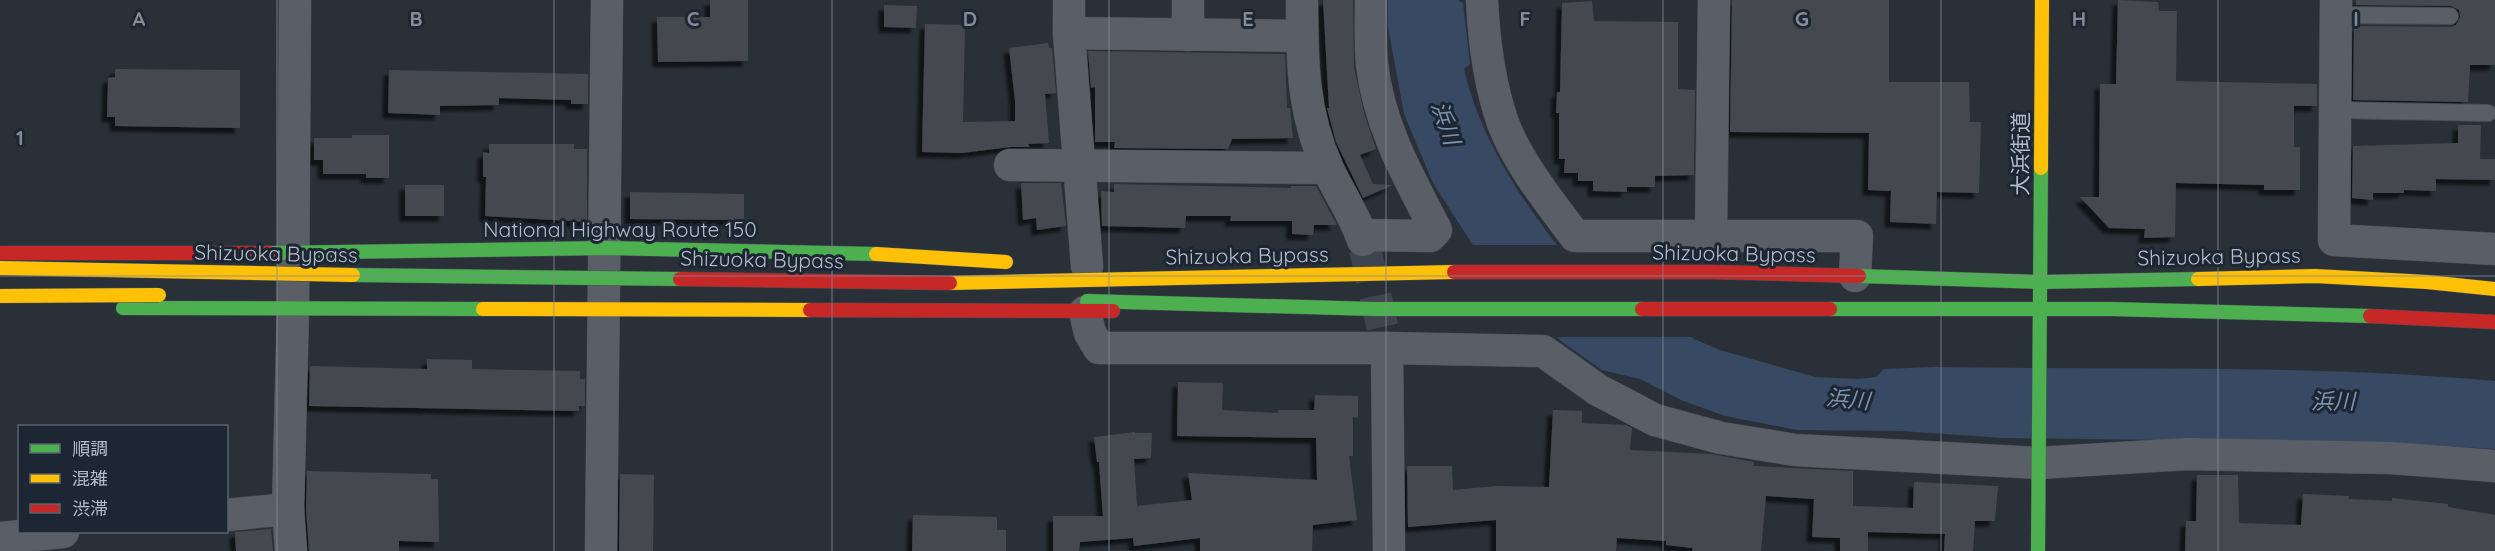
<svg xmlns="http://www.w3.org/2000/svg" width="2495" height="551" font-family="Quicksand,'Noto Sans JP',sans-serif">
  <defs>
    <filter id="shadow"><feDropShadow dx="-5.5" dy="5.5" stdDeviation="1.5" flood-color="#0009"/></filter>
  </defs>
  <rect width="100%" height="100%" fill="#2a3038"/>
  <path fill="#384963" d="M 1388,0 L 1458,0 L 1463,3 L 1470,64 L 1464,69 C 1479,135 1519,197 1561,250 L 1694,339 L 1720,350 L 1815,377 L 1859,379 L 1876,377 L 1884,369 L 1934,367 C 2121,370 2309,364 2495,381 L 2495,449 L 2390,443 L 2003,438 L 1901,431 L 1797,430 L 1725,416 L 1681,400 L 1640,379 L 1602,370 L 1562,342 L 1511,292 L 1476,250 L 1433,183 L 1404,114 L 1388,27 Z"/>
  <polygon fill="#2a3038" points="1469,245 1561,245 1697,337 1553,337 1508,294"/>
  <g fill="#444950" filter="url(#shadow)">
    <polygon points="710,0 748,0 748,61 658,62 657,17 710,17"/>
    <polygon points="1323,0 1353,0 1354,67 1364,113 1376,149 1360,155 1373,184 1393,185 1363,198 1336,142 1327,108 1329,108"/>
    <polygon points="1732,0 1889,0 1889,82 1969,82 1970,122 1981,122 1979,193 1937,192 1936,224 1890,222 1891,191 1868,190 1869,133 1730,132"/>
    <polygon points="2118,0 2158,2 2159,11 2177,11 2176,81 2317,84 2317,106 2294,106 2294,147 2300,147 2300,190 2264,190 2264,185 2176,183 2175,237 2144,238 2145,229 2109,228 2080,197 2099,197 2100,84 2116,84"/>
    <polygon points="2356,0 2495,0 2495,65 2470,65 2468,102 2353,100 2354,26 2450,27 2456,25 2460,17 2459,10 2451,6 2356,5"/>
    <polygon points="1592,1 1594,21 1678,22 1678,89 1695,90 1694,175 1655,176 1655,187 1627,187 1627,192 1593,191 1593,181 1578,181 1578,173 1564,173 1565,159 1559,159 1559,113 1556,113 1557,92 1560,92 1562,3"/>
    <polygon points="884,5 917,6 916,28 884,27"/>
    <polygon points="925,24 965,25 963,122 1015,121 1015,101 1009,48 1048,43 1049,48 1052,48 1056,93 1045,94 1049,143 1028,144 1030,147 1010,147 962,153 922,152"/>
    <polygon points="1088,51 1285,54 1287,108 1290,108 1293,138 1232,139 1228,149 1114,148 1115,142 1095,142 1095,87 1091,88"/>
    <polygon points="115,69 240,70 240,128 115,126 115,117 107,117 108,78 115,77"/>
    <polygon points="389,70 588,74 588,104 571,104 571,100 499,98 499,105 440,106 440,115 388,113"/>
    <polygon points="2458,125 2481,125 2480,159 2495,159 2495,180 2436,179 2436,191 2404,190 2404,193 2373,193 2373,200 2352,198 2353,146 2458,143"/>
    <polygon points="352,135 389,135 389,178 366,178 366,174 323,174 323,160 314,160 314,138 352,138"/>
    <polygon points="489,144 574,144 574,149 587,149 587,222 485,216 486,177 483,177 483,152 489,153"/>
    <polygon points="1021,183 1061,183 1066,226 1037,230 1036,218 1023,220"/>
    <polygon points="1114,184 1291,188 1291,186 1316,186 1337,225 1314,225 1313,235 1292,234 1292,221 1230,221 1231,216 1186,216 1185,228 1102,226 1101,191 1114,192"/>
    <rect x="405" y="185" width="39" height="31"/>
    <polygon points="630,192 744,194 744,220 630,219"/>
    <polygon points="427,359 472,360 472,369 580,371 580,379 585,379 585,406 579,406 579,411 309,406 310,366 427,369"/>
    <polygon points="1178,382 1223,383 1222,410 1278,413 1278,410 1314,410 1315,395 1358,396 1358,418 1353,417 1353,456 1349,456 1357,520 1313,525 1312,551 1200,551 1200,538 1134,546 1133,538 1080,542 1079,551 1053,551 1053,516 1103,516 1099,462 1097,462 1094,437 1135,432 1135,433 1152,433 1151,458 1134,459 1137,506 1192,500 1188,473 1317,480 1316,438 1177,436"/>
    <polygon points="1553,410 1582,411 1582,423 1626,425 1632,428 1630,450 1712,454 1754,462 1754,466 1853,471 1853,506 1913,508 1914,482 1998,486 1995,521 1975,521 1973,551 1944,551 1945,534 1868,532 1868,551 1840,551 1840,538 1812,537 1814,499 1766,496 1761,551 1692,551 1693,548 1666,545 1666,541 1617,538 1616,551 1496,551 1496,520 1408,527 1407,466 1452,466 1453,490 1496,486 1549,487"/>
    <polygon points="307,471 431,474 431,479 438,479 439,542 399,541 399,551 309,551 306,509"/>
    <polygon points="620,474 654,475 653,551 619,551"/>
    <polygon points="2197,475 2238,475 2239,523 2301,525 2303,494 2349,496 2349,499 2392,501 2392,498 2448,504 2448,507 2495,515 2495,551 2185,551 2186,521 2196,521"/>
    <polygon points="913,515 997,517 997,530 1006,530 1006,551 912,551"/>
    <polygon points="271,529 273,551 236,551 235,532"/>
  </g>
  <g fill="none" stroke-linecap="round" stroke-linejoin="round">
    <polyline stroke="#3f454e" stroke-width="32" stroke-dasharray="32 16" stroke-linecap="butt" points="1365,249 1387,348"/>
    <defs>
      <g id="lane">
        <polyline points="2336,15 2450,16"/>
        <polyline points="2335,110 2488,113"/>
      </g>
      <g id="street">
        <polyline points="1069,0 1069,33 1087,266"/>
        <path d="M 1302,0 C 1302,60 1302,112 1328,169 C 1339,193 1354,214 1363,240"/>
        <path d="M 1482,0 C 1484,42 1489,83 1503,123 C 1518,163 1549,201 1575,236 L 1857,236 L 1855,276"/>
        <polyline points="2336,0 2334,240 2495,249"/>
        <polyline points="1069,33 1302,36"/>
        <polyline points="1188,35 1188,0"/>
        <polyline points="1010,165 1327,168"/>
        <path d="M 1361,235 L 1430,236 L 1436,230 C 1408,176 1379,126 1372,64 C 1370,43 1371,21 1371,0"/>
        <polyline points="1711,235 1714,0"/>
        <polyline points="1085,312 1090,333 1099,348 1387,348 1543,351 1598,390 1655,420 1721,438 1795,450 2038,463 2187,454 2391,458 2495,466"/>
        <polyline points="1387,348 1389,551"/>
        <polyline points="226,515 288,509"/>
        <polyline points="0,538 63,532"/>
        <polyline points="291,551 288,509 293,308 295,0"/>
        <polyline points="601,551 607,0"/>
      </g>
      <g id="fast">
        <polyline points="269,253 606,248 876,254"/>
        <polyline points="1859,276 2040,282 2198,279"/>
        <polyline points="1087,301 1374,309 1642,309"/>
        <polyline points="123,308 483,309"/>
        <polyline points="1830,309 2110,309 2370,316"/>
        <polyline points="2038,551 2041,168"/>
      </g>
      <g id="slow">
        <polyline points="2041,168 2042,0"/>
        <polyline points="876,254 1006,262"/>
        <polyline points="2198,279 2315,276 2427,282 2495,289"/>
        <polyline points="950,283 1454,272"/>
        <polyline points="483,309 810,310"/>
      </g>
      <g id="jam">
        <polyline points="2,253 269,253"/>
        <polyline points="1454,272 1712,272 1859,276"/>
        <polyline points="1642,309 1830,309"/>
        <polyline points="810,310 1113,311"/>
        <polyline points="2370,316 2495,322"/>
      </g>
    </defs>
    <use href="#lane" stroke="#484c53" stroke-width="18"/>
    <use href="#street" stroke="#484c53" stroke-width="33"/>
    <use href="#fast" stroke="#484c53" stroke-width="15"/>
    <use href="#slow" stroke="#484c53" stroke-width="15"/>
    <use href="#jam" stroke="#484c53" stroke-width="15"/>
    <use href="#lane" stroke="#5a5e66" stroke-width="16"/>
    <use href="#street" stroke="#5a5e66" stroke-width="32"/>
    <use href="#fast" stroke="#4caf50" stroke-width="14"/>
    <use href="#slow" stroke="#ffc107" stroke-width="14"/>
    <use href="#jam" stroke="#c62828" stroke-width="14"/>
    <defs>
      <polyline id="fast-bridge" points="353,275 680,279"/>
      <g id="slow-bridge">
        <polyline points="0,268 353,275"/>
        <polyline points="0,296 159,295"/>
      </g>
      <polyline id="jam-bridge" points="680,279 950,283"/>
    </defs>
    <use href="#fast-bridge" stroke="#474c53" stroke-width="15" stroke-linecap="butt"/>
    <use href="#slow-bridge" stroke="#474c53" stroke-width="15" stroke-linecap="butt"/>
    <use href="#jam-bridge" stroke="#474c53" stroke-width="15" stroke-linecap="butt"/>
    <use href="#fast-bridge" stroke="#4caf50" stroke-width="14"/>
    <use href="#slow-bridge" stroke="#ffc107" stroke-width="14"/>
    <use href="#jam-bridge" stroke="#c62828" stroke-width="14"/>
  </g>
  <path fill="none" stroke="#848b96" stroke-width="1.5" stroke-opacity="0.55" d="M 277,0 L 277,551M 554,0 L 554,551M 832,0 L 832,551M 1109,0 L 1109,551M 1386,0 L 1386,551M 1663,0 L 1663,551M 1941,0 L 1941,551M 2218,0 L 2218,551M 0,276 L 2495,276"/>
  <g text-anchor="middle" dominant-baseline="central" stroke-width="6" stroke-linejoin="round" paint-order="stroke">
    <g font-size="21" fill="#b4bcc9" stroke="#1d2633">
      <text transform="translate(2020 154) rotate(-90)">大浜街道</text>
      <text x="620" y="229">National Highway Route 150</text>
      <text transform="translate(276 253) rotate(1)">Shizuoka Bypass</text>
      <text transform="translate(1734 253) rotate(1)">Shizuoka Bypass</text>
      <text transform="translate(1247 255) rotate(-1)">Shizuoka Bypass</text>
      <text transform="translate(2219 256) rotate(-1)">Shizuoka Bypass</text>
      <text transform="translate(762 259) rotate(1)">Shizuoka Bypass</text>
    </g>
    <g font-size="22" font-style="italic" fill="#7c92b1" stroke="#1d2633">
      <text transform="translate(1446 123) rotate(71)">浜川</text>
      <text transform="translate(1848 399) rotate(5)">浜川</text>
      <text x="2333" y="401">浜川</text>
    </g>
  </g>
  <g font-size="20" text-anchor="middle" font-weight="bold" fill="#848b96" stroke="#1d2633" stroke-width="6" stroke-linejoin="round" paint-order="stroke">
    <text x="139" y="26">A</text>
    <text x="416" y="26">B</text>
    <text x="693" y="26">C</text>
    <text x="970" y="26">D</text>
    <text x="1248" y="26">E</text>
    <text x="1525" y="26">F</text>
    <text x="1802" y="26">G</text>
    <text x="2079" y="26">H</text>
    <text x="2356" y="26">I</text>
    <text x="20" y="145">1</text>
  </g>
  <rect x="18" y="425" width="210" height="108" fill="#1d2633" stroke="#59626f" stroke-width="1.5"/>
  <rect x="30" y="444" width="30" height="9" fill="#4caf50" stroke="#59626f" stroke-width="1.5"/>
  <text x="72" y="455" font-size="18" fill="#b4bcc9">順調</text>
  <rect x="30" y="474" width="30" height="9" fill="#ffc107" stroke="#59626f" stroke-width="1.5"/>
  <text x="72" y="485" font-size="18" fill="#b4bcc9">混雑</text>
  <rect x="30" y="504" width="30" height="9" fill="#c62828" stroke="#59626f" stroke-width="1.5"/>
  <text x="72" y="515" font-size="18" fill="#b4bcc9">渋滞</text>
</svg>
